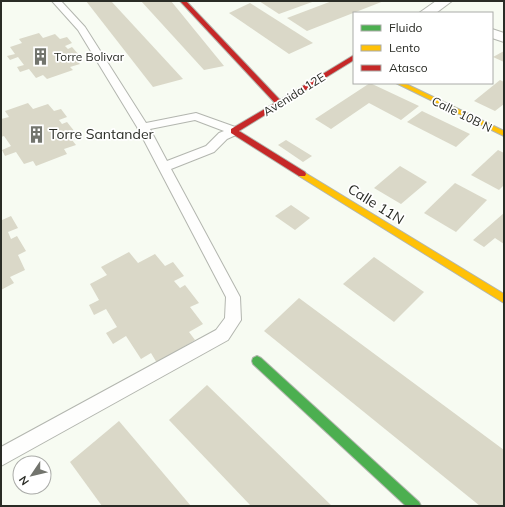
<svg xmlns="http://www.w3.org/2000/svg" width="505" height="507" font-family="Mulish,sans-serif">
  <rect width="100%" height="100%" fill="#f7fbf2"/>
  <g fill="#dad8c8">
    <polygon points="86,1 111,1 183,79 153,87"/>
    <polygon points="141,1 171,1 224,66 204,70"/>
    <polygon points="259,1 315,1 279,14"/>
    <polygon points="332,1 384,1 307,31 287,18"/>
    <polygon points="250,3 313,43 289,54 229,13"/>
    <polygon points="39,33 43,38 55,34 60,39 67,37 72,43 65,46 68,49 72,47 79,55 73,57 80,64 70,67 73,70 47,79 43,75 36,78 29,69 20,72 17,67 24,65 18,57 10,60 7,56 15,54 10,47 22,43 19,39"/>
    <polygon points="504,51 504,62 493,57"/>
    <polygon points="500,80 504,82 504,104 495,111 474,101"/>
    <polygon points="370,83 419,106 401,120 369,103 331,129 315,119"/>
    <polygon points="28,103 33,109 48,104 54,111 61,109 67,117 59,120 62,124 67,122 75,132 68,135 76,145 64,149 67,154 36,166 33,161 24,164 16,152 5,156 2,150 11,146 4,136 1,137 1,119 9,117 5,111"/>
    <polygon points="422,111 470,134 456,147 407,122"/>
    <polygon points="286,140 312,156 303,162 278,145"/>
    <polygon points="498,150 504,153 504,185 499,190 471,175"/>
    <polygon points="400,166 427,182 401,204 374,188"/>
    <polygon points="455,183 487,200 456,232 424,213"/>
    <polygon points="291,205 310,218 295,230 275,216"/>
    <polygon points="504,213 504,244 495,238 484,247 473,240"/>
    <polygon points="11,216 18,228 8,232 11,239 17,236 26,251 18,255 25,270 10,277 14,283 1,290 1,218 2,220"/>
    <polygon points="129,252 138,263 155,254 165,266 173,262 184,276 174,281 180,288 185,285 199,303 190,307 203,324 189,332 195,340 157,363 151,353 141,359 126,336 113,344 106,333 117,327 106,309 94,315 89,305 99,300 90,284 107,275 101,267"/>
    <polygon points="374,257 424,292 394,322 343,284"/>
    <polygon points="299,298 504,450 504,506 480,506 264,331"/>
    <polygon points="207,385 332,506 251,506 169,420"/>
    <polygon points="119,421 191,506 102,506 70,462"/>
  </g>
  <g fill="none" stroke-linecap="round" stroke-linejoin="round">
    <defs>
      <path id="lane" d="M 52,1 L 61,1 L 85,27 L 146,123 L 196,113 L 238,128 L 240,131 L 238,134 L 227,139 L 214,152 L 171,169 L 240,297 L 241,320 L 228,340 L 1,466 L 1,447 L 216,330 L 225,318 L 226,297 L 137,127 L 78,30 ZM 195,120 L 224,131 L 219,133 L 206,146 L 167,161 L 150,129 Z"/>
      <g id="street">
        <polygon points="436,1 452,1 436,13 419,13"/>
        <polygon points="492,29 504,33 504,42 492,38"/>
      </g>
      <polygon id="fast" points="257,356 261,358 419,502 421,506 406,506 253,364 252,361 253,358"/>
      <g id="slow">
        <polygon points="396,83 404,83 504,131 504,136"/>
        <polygon points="302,171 504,294 504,303 299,176 298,174"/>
      </g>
      <polygon id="jam" points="180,1 186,1 280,100 354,55 354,60 239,131 305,172 306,174 305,176 299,176 231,133 231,129 275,103"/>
    </defs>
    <use href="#lane" stroke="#b3b6af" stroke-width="2"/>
    <use href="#street" stroke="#b3b6af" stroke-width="2"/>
    <use href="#fast" stroke="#b3b6af" stroke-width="2"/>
    <use href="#slow" stroke="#b3b6af" stroke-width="2"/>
    <use href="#jam" stroke="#b3b6af" stroke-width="2"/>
    <use href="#lane" fill="#fefefd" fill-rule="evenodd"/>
    <use href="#street" fill="#fefefd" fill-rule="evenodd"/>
    <use href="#fast" fill="#4caf50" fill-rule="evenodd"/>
    <use href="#slow" fill="#ffc107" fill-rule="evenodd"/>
    <use href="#jam" fill="#c62828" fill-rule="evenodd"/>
  </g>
  <defs>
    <symbol id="building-bare" viewBox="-9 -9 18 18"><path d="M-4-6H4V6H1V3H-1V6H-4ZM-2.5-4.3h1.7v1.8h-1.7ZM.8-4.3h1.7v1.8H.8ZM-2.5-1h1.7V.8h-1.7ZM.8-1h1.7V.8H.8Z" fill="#72746d" stroke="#fff" stroke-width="2.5" paint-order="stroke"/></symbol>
  </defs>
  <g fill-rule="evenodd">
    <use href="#building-bare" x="28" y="44" width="25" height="25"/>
    <use href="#building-bare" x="24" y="122" width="25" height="25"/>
  </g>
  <g text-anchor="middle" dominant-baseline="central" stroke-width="3.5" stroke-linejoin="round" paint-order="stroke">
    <g font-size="12" fill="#2a2c26" stroke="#fff" text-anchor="start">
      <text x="54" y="56">Torre Bolivar</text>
    </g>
    <g font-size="12" fill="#2a2c26" stroke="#fff">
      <text transform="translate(294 94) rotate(-32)">Avenida 12E</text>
      <text transform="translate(462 114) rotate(26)">Calle 10B N</text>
    </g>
    <g font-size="14" fill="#2a2c26" stroke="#fff" text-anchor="start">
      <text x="49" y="134">Torre Santander</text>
    </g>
    <g font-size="14" fill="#2a2c26" stroke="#fff">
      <text transform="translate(376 204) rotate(32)">Calle 11N</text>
    </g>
  </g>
  <rect width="505" height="507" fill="none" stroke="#2a2c26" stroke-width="4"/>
  <rect x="353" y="12" width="140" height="72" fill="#ffffff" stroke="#aaaba8"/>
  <rect x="361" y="25" width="20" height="6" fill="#4caf50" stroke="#aaaba8"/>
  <text x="389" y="32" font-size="12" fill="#2a2c26">Fluido</text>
  <rect x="361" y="45" width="20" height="6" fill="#ffc107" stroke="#aaaba8"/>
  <text x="389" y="52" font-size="12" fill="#2a2c26">Lento</text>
  <rect x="361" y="65" width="20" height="6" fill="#c62828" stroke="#aaaba8"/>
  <text x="389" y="72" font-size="12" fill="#2a2c26">Atasco</text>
  <g transform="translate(32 475) rotate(235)"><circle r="19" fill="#ffffff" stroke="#aaaba8"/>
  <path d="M0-3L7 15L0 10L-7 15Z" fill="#72746d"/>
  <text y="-6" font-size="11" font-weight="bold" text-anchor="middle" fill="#2a2c26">N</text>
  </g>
</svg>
